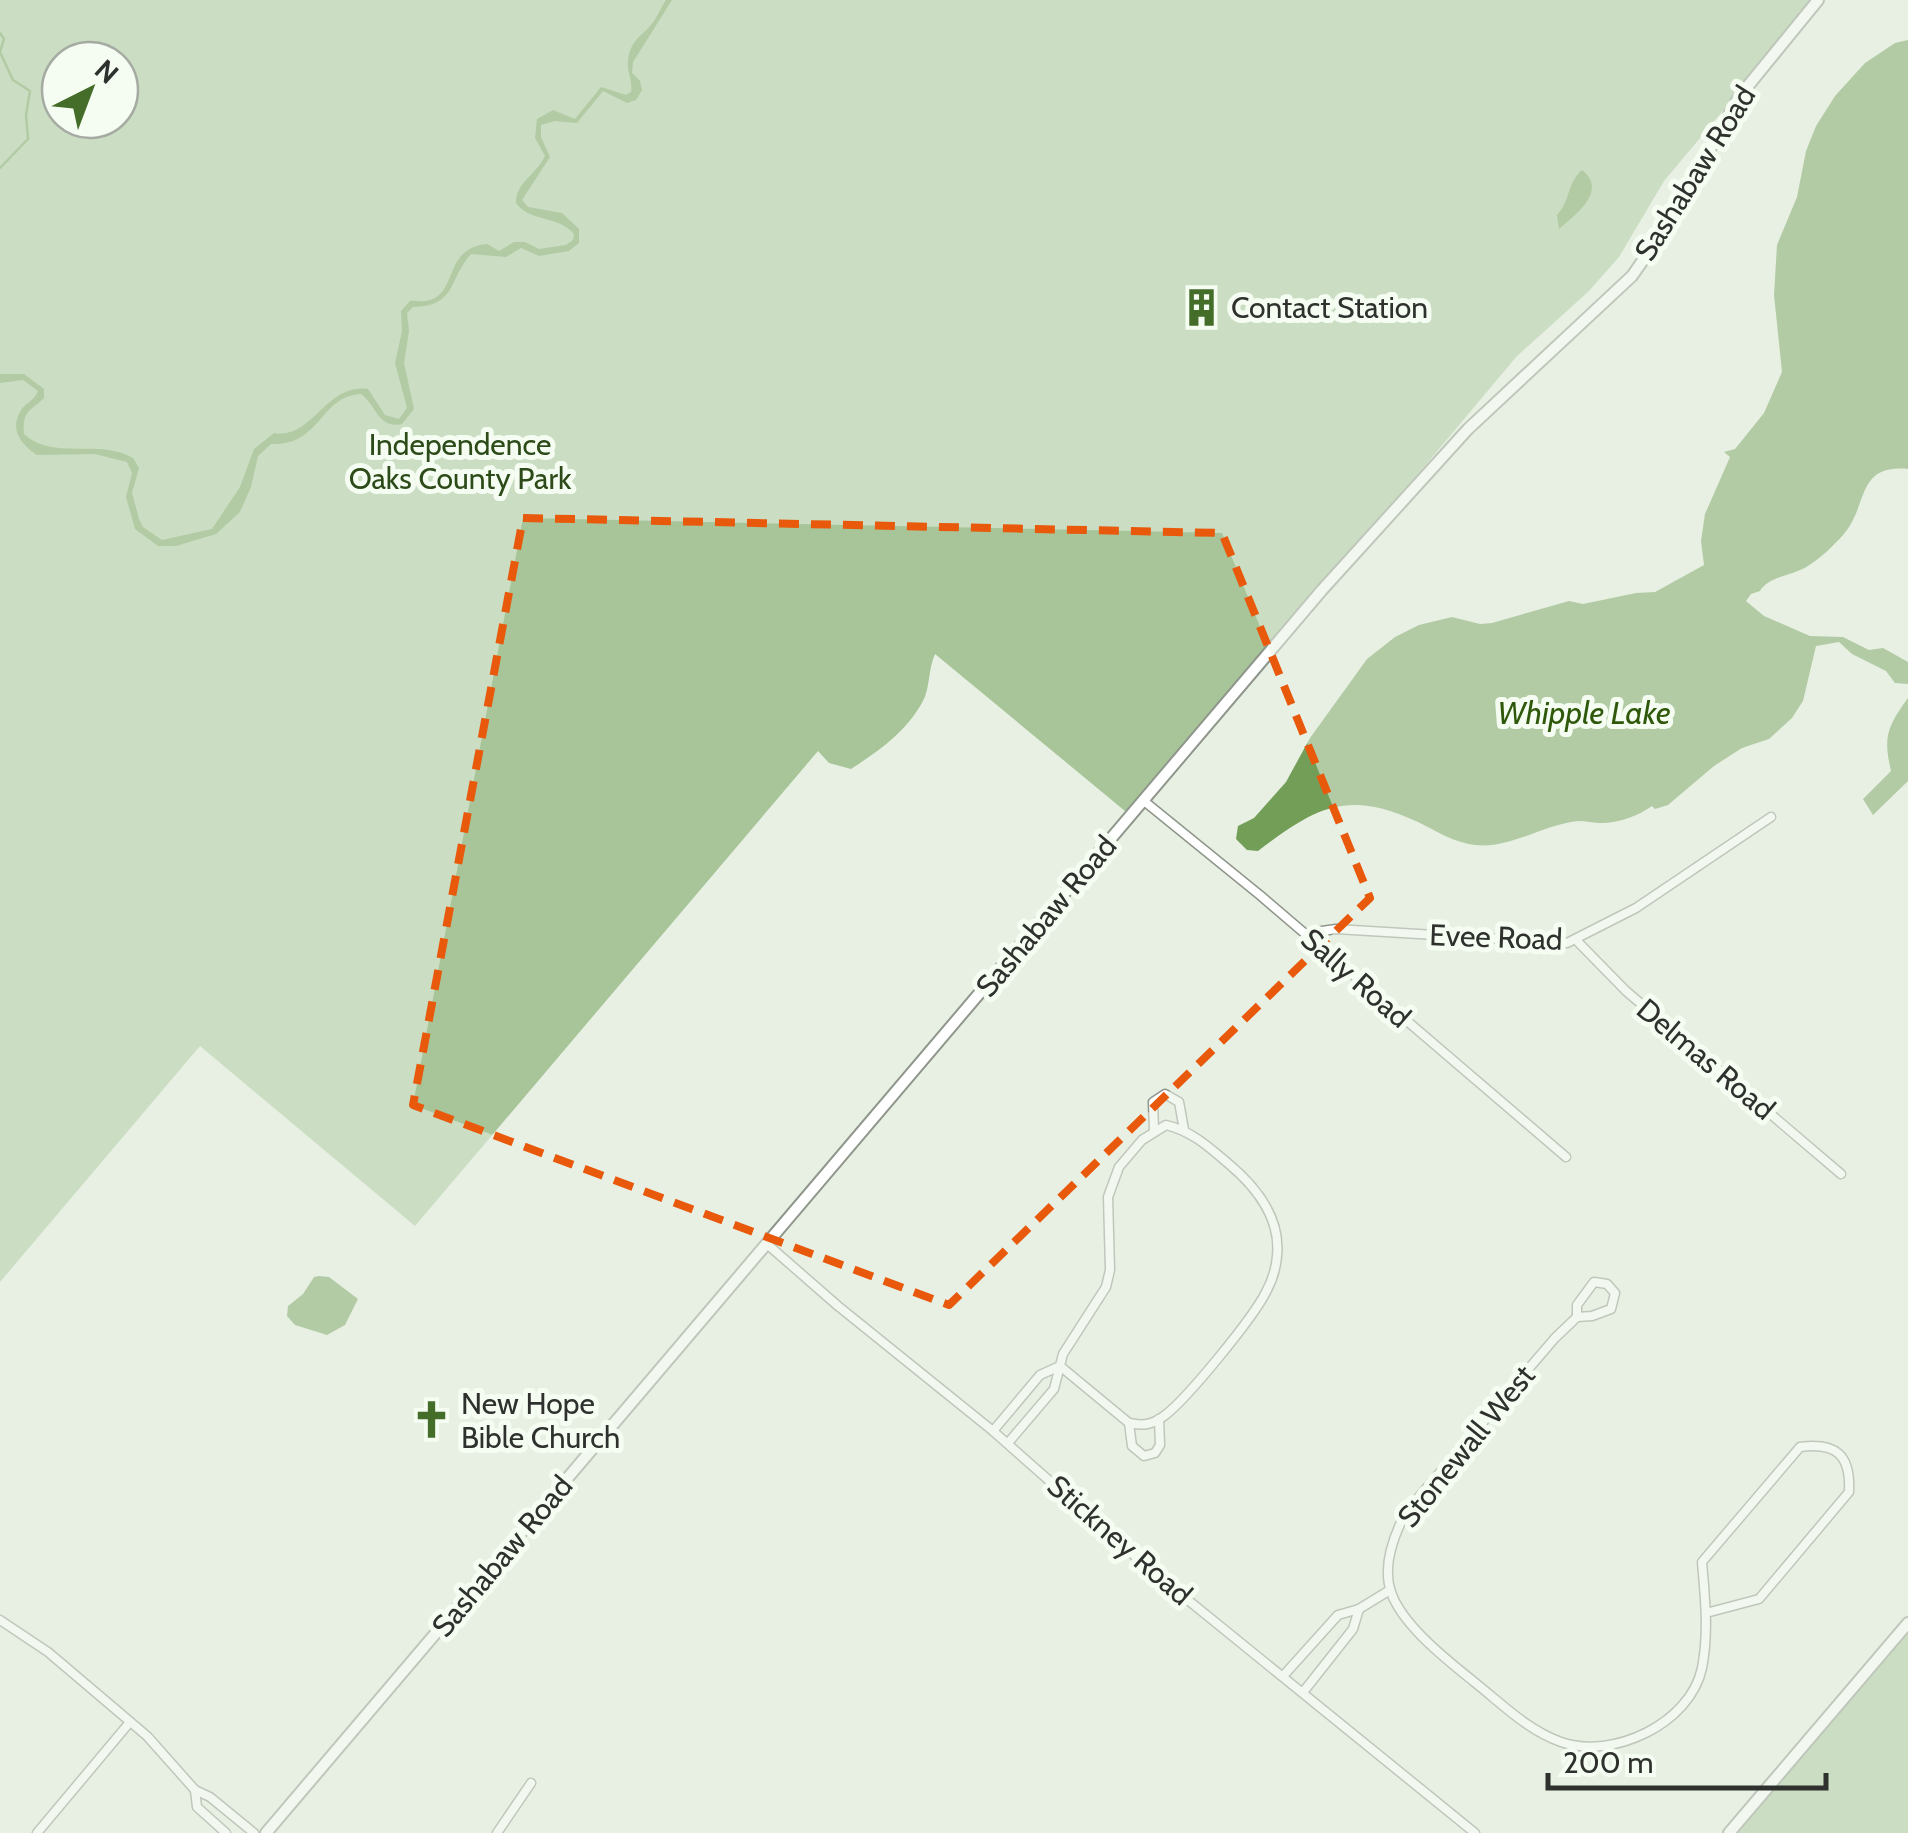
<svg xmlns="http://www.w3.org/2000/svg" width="1908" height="1833" font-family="Cabin,sans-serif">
  <rect width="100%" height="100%" fill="#e8f0e4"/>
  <g fill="#a8c599" fill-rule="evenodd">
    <path d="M 0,0 L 1816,0 L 1664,181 L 1619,257 L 1588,292 L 1517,356 L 1131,816 L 935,654 C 928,670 930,688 923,701 C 907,731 879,751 851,769 L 829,763 L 818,751 L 415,1226 L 200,1046 L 0,1282 ZM 60,60 L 120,60 L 120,120 L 60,120 Z"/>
    <polygon points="1908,1632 1908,1833 1737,1833"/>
  </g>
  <g fill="#729e57">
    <path d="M 666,0 L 672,0 L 633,62 L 632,73 L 640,81 L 642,90 L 636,100 L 627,103 L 603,91 L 577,123 L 555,121 L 541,125 L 541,137 L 550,157 L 522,200 L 528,207 L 562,213 L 579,229 L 579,243 L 569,251 L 539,256 L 521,248 L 506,257 L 471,254 C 448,280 457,306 413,307 L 407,313 L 409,331 L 404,363 L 414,409 L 402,424 C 377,429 377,405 361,394 C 319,396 322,446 271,444 L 258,456 L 251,487 L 240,512 L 216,534 L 176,546 L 158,546 L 135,529 L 126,497 L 132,473 L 127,462 L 95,454 L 37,455 C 21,444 9,430 21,410 C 27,402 34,401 38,391 L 23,380 L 0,383 L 0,374 L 24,374 L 44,389 L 44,398 C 31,411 22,410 24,434 C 52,461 99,438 133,458 L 139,468 L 132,493 L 139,519 L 143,527 L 162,540 L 212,529 L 240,487 L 254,449 L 274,433 C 313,440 325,383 368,389 L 385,415 L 399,419 L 407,408 L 395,363 L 402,331 L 401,311 L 410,301 C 415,300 421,302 426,301 C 459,296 442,248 487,244 L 499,251 L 514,242 L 525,242 L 539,249 L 566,245 L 573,240 L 574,234 C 558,215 529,222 516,203 C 516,182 536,175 545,156 L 535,138 L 537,119 L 553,110 L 575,119 L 601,87 L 626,95 L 631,92 C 633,81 627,73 628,61 C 631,37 643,37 654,21 C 658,15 661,7 666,0 Z"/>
    <path d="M 1908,40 L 1908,469 C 1855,464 1869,506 1843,535 C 1833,546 1821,558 1808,566 C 1792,576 1769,576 1760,591 L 1751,594 L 1746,601 L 1764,616 L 1810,636 L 1843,637 L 1869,650 L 1883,648 L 1908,662 L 1908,684 L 1895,683 L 1886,671 L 1852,654 L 1839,642 L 1816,646 L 1803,701 L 1792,718 L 1769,739 L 1742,748 L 1714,766 L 1668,805 L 1655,809 L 1652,806 C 1638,816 1619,823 1601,823 C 1594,823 1586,821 1578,821 C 1542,825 1510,849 1475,845 C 1455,843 1436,831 1418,822 C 1347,789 1316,807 1258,851 L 1247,850 L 1236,839 L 1238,826 L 1254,818 L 1286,782 L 1310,738 L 1367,659 L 1395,637 L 1419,625 L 1452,617 L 1480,624 L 1492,623 L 1569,601 L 1583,604 L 1636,593 L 1655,592 L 1704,565 L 1701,541 L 1705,514 L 1730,457 L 1724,452 L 1735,449 L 1764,413 L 1782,372 L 1774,295 L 1777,245 L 1797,197 L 1806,151 L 1816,126 L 1835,96 L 1865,63 L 1895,43 Z"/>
    <path d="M 1582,170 C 1609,191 1574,216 1559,229 L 1557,215 C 1570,202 1567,183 1582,170 Z"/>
    <path d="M 1908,698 L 1908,781 L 1873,815 L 1863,799 L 1891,771 C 1883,737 1887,727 1908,698 Z"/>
    <polygon points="319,1276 329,1277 358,1299 345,1325 327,1335 295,1325 287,1316 288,1306 303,1294 314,1277"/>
  </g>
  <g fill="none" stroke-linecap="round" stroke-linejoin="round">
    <polyline stroke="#729e57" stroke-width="2.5" points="0,33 4,39 0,52 13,80 30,91 26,115 28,139 0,168"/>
    <defs>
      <g id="street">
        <polyline points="1144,801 1261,896 1566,1157"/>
        <polyline points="1309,938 1315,932 1336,929 1567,943 1636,908 1771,817"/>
        <polyline points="1576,940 1626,991 1841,1174"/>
        <polyline points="1154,1131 1153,1102 1165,1094 1179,1102 1184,1130"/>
        <polyline points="767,1244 838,1306 993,1431 1146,1566 1475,1833"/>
        <polygon points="1594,1282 1607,1284 1615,1293 1611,1309 1592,1316 1577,1317 1577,1305"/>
        <path d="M 1577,1317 L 1555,1338 L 1406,1512 C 1394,1535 1382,1566 1391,1592 C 1402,1625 1447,1660 1473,1681 C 1501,1703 1527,1730 1561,1742 C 1612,1760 1690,1724 1702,1668 C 1709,1633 1705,1597 1702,1562 L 1800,1447 C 1836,1442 1851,1455 1849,1492 L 1759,1599 L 1706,1613"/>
        <polyline points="1129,1423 1132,1446 1144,1456 1155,1453 1160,1445 1159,1419"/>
        <polyline points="993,1431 1040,1375 1060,1366"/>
        <path d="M 1008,1443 L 1054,1389 L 1063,1354 L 1106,1287 L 1110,1270 L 1108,1197 L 1119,1167 L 1142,1140 L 1166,1125 C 1192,1131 1210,1148 1230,1165 C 1257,1188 1281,1218 1277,1256 C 1276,1269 1272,1281 1266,1292 C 1253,1318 1187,1399 1164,1416 C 1152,1425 1143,1426 1129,1423 L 1060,1366"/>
        <polyline points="0,1620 48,1652 147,1736 195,1790 210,1797 254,1833"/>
        <polyline points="1284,1675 1338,1615 1359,1609 1390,1590"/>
        <polyline points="1304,1691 1353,1629 1359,1609"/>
        <polyline points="195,1790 197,1807 226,1833"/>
        <polyline points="37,1833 130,1722"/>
        <polyline points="497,1833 531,1783"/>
      </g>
      <g id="secondary">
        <polyline points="266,1833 1322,590 1468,429 1632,276 1667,226 1739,97 1818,0"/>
        <polyline points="1729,1833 1908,1623"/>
      </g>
    </defs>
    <use href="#street" stroke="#8f968b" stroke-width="11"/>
    <use href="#secondary" stroke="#8f968b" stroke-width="14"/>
    <use href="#street" stroke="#fff" stroke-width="8"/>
    <use href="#secondary" stroke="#fff" stroke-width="10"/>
  </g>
  <path d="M0 0H1908V1833H0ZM 523,518 L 1222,533 L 1370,898 L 949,1305 L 413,1105 Z" fill="#e8f0e4" fill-opacity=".55" fill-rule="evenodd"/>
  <path fill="none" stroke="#e8590c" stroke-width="8" stroke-dasharray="20 12" stroke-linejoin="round" d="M 523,518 L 1222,533 L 1370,898 L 949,1305 L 413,1105 Z"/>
  <defs>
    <symbol id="building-bare" viewBox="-9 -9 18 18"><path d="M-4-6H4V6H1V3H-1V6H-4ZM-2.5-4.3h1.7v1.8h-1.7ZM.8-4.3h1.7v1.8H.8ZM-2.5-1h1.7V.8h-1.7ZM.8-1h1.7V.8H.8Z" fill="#446d29" stroke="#f5fdf2" stroke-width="2.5" paint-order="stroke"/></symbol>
    <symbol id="church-bare" viewBox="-9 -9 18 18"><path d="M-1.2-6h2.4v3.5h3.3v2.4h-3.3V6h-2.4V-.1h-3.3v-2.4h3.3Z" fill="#446d29" stroke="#f5fdf2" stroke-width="2.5" paint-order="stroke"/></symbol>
  </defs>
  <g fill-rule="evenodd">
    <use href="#building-bare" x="1174" y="280" width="55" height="55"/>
    <use href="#church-bare" x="404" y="1392" width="55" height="55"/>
  </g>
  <g text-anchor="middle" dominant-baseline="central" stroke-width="10" stroke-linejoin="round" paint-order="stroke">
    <g font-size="30" fill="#2e312d" stroke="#f5fdf2">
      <text transform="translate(1695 173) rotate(-58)">Sashabaw Road</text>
      <text transform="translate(1046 916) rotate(-50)">Sashabaw Road</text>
      <text transform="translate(1496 937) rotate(2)">Evee Road</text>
      <text transform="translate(1356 978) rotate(41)">Sally Road</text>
      <text transform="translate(1706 1059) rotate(40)">Delmas Road</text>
      <text transform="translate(1466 1446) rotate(-51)">Stonewall West</text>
      <text transform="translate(1120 1540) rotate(41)">Stickney Road</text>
      <text transform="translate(502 1556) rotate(-50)">Sashabaw Road</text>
    </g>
    <g font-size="30" fill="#2e312d" stroke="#f5fdf2" text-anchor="start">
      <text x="1231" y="307">Contact Station</text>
      <text x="461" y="1403">New Hope<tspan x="461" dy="34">Bible Church</tspan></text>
    </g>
    <g font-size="30" fill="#2d4b18" stroke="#f5fdf2">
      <text x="460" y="444">Independence<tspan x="460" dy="34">Oaks County Park</tspan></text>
    </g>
    <g font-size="32" font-style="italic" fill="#2f580b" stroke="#f5fdf2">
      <text x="1584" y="712">Whipple Lake</text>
    </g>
  </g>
  <g transform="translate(90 90) rotate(42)"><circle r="48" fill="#f5fdf2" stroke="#a5aba3" stroke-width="2.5"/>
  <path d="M0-8L18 38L0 25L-18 38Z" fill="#446d29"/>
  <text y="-15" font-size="28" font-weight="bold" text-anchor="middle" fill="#2e312d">N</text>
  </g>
  <path d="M1548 1773v15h278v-15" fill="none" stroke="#2e312d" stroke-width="5"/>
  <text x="1563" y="1773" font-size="30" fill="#2e312d" stroke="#f5fdf2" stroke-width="8" paint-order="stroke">200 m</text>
</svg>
